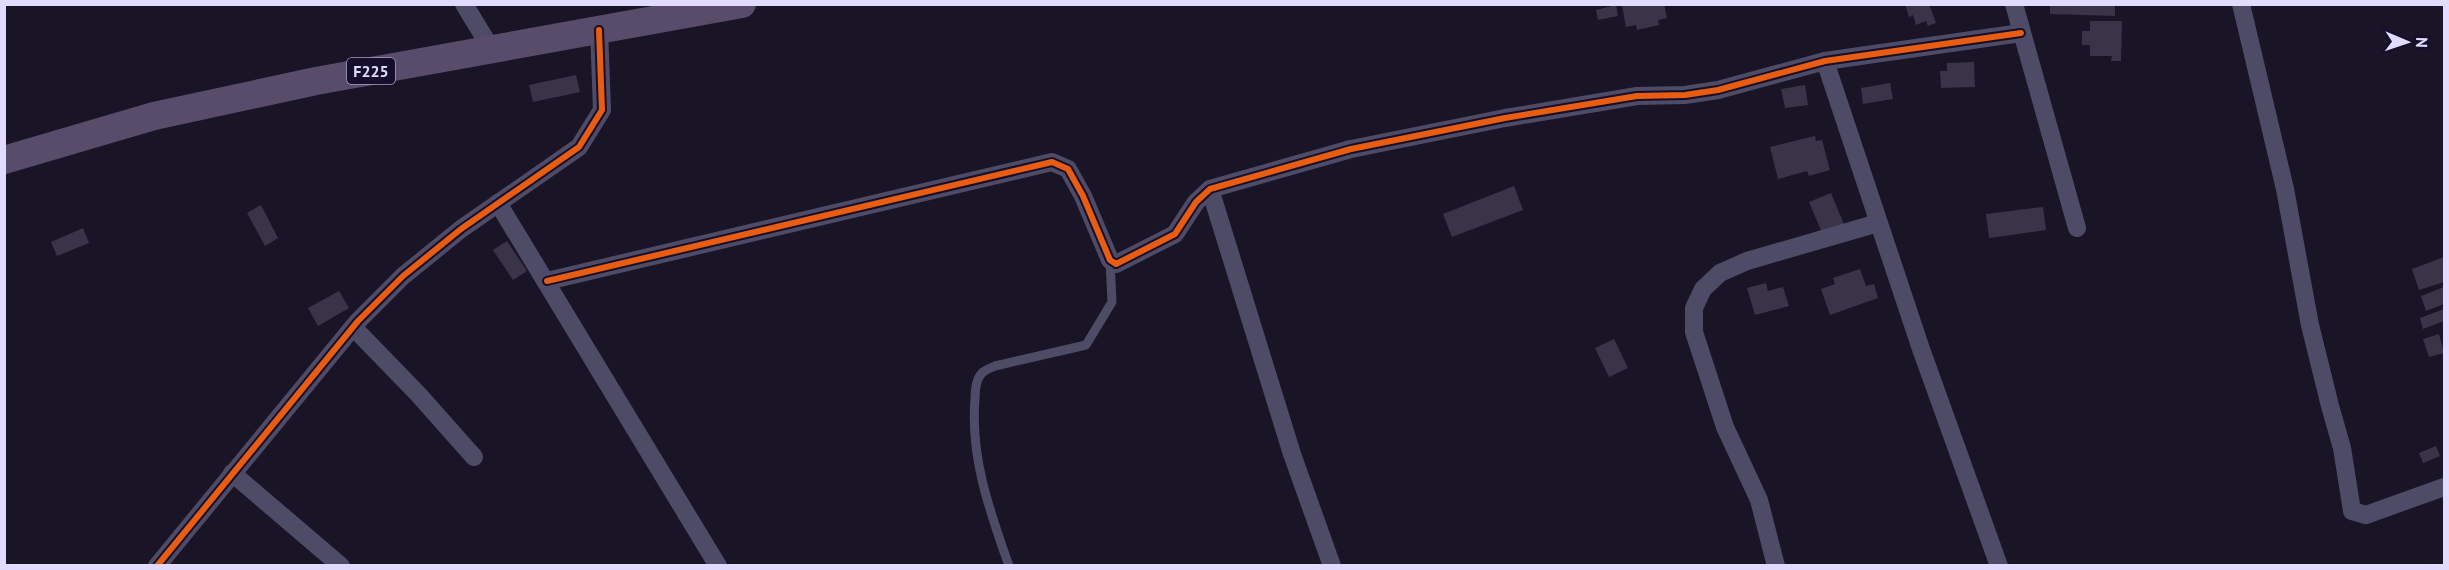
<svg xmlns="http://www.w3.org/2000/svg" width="2449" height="570" font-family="'PT Sans',sans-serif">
  <rect width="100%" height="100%" fill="#1a1526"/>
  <g fill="#393447">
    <polygon points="1631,4 1664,4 1667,18 1658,20 1659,25 1637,30 1636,25 1626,27 1622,6"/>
    <polygon points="1905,4 1929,4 1936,23 1928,26 1926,21 1916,25 1913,15 1909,17"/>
    <polygon points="2050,4 2115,4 2115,16 2050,14"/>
    <polygon points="1616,5 1618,16 1598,20 1596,10"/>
    <polygon points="2090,21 2122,21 2121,61 2111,61 2112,56 2090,56 2090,45 2082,45 2082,31 2090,31"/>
    <polygon points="1974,62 1975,87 1941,88 1940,71 1947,71 1947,63"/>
    <polygon points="576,75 580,92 533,102 529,85"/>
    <polygon points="1890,83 1893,99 1863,104 1861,88"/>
    <polygon points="1805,85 1808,105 1785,108 1781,89"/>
    <polygon points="1815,136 1816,141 1822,140 1830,170 1809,176 1807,171 1778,179 1770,147"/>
    <polygon points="1514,186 1523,210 1452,237 1443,214"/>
    <polygon points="1831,193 1844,224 1822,233 1809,202"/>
    <polygon points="261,205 278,238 265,246 247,213"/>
    <polygon points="2043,207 2046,230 1989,238 1986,214"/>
    <polygon points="83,228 89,243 57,256 51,242"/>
    <polygon points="507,241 527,271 513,280 493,250"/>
    <polygon points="2444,257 2444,282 2419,290 2412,269"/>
    <polygon points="1860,269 1866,286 1874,284 1878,298 1830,315 1821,289 1835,284 1833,278"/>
    <polygon points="1766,283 1768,291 1783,287 1789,306 1755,315 1747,288"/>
    <polygon points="2444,287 2444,304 2426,311 2421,296"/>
    <polygon points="339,291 349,308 318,326 308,308"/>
    <polygon points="2444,309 2444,321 2423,329 2420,318"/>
    <polygon points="2439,334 2444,353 2429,357 2423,339"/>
    <polygon points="1614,339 1628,368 1609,377 1595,348"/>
    <polygon points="2436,446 2440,456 2423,463 2419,453"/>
  </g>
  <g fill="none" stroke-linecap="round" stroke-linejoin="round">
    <path stroke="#4e4b67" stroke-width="9" d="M 1009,566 C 990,512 970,457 975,399 C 975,390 976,379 982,373 C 985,370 991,368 995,366 L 1086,345 L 1112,302 L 1110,260"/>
    <g stroke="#4e4b67" stroke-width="18">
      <polyline points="464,4 492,50"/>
      <polyline points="2014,4 2077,228"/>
      <polyline points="2241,4 2285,189 2310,325 2330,406 2342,448 2352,511 2366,515 2444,487"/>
      <polyline points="1825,61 1921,349 1999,566"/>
      <polyline points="1210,189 1292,454 1332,566"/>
      <polyline points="498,203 718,566"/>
      <polyline points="547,281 1052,162 1068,169 1083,196 1110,260 1116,264 1175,234 1196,202 1210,189 1351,149 1505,118 1637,96 1685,95 1718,90 1825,61 2021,33"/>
      <polyline points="353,327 418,394 474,457"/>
      <polyline points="232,473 341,566"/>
      <polyline points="157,566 358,321 403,276 461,229 579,147 602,110 599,30"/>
      <polyline points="1776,566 1759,500 1725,427 1694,332 1694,308 1703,289 1720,273 1747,261 1878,223"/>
    </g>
    <polyline stroke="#584c6b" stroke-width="28" points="4,160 154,116 316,81 742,4"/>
    <defs>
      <g id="cycleway">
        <polyline points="547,281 1052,162 1068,169 1083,196 1110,260 1116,264 1175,234 1196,202 1210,189 1351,149 1505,118 1637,96 1685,95 1718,90 1825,61 2021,33"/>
        <polyline points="157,566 358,321 403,276 461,229 579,147 602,110 599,30"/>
      </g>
    </defs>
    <use href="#cycleway" stroke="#160f2c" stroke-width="10"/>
    <use href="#cycleway" stroke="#e95d12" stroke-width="6"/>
  </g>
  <g text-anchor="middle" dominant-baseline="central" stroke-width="4.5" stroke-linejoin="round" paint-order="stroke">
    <rect fill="#160f2c" stroke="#a49ec0" stroke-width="1.5" x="347" y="58" width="48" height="26" rx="4.5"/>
    <g font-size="16" font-weight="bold" fill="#e1dbff">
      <text x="371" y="71">F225</text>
    </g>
  </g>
  <rect width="2449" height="570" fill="none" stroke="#e1dbff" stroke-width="12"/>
  <g transform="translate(2407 42) rotate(92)" stroke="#160f2c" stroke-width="4.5" paint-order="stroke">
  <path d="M0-4.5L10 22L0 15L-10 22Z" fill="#e1dbff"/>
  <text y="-9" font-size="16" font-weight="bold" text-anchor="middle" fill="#e1dbff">N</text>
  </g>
</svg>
